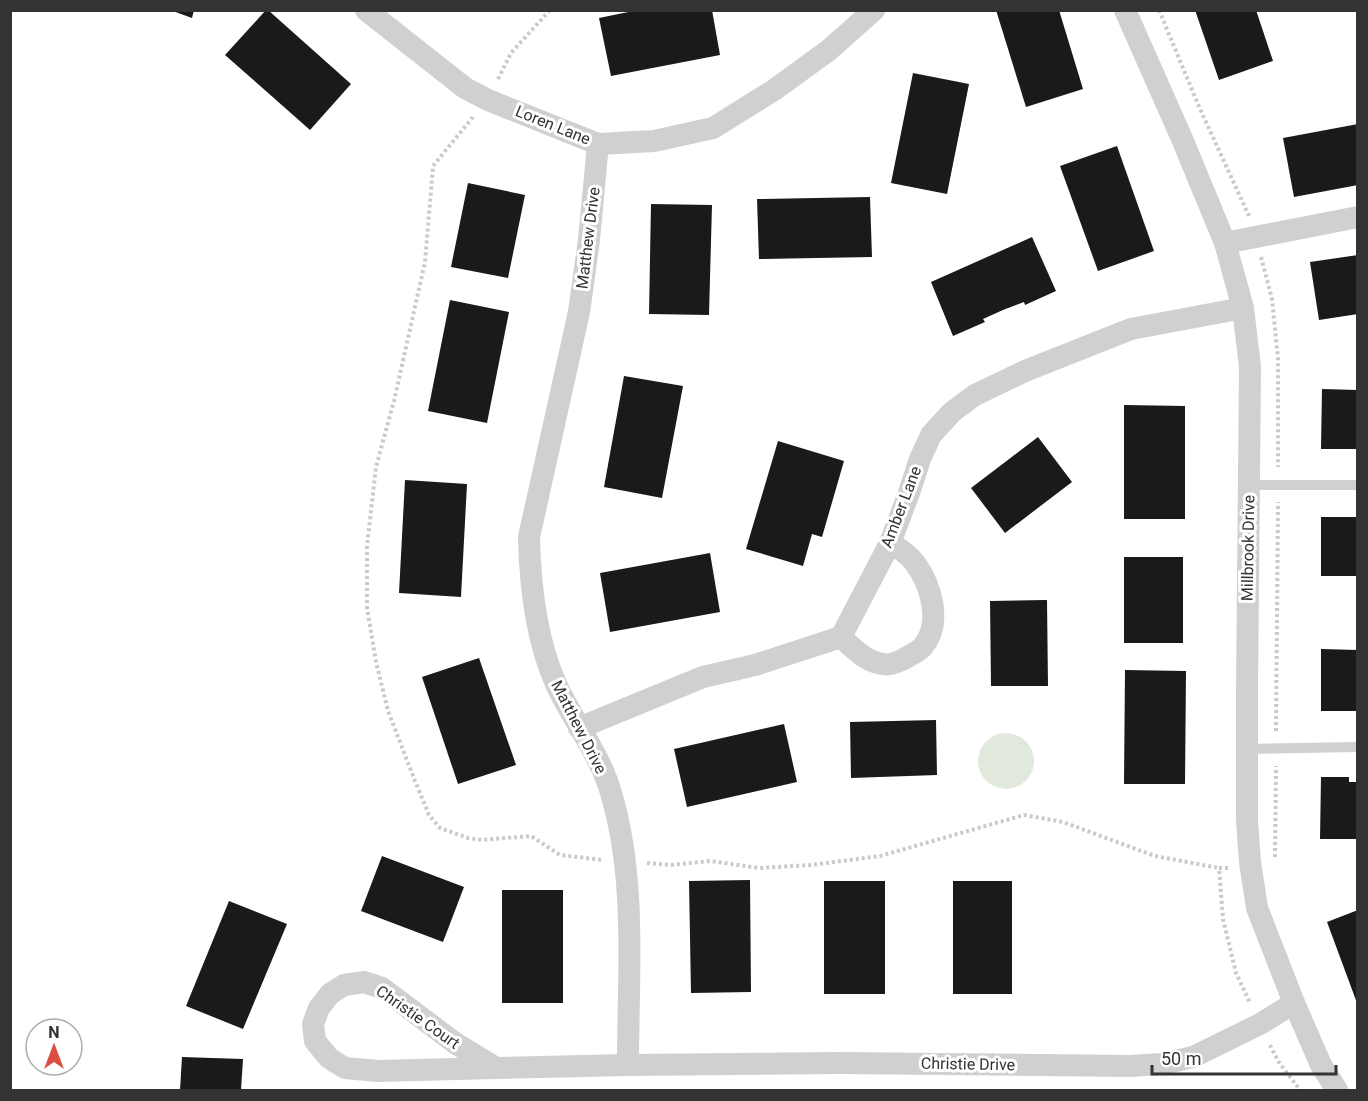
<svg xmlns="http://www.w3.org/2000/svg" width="1368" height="1101" font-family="Roboto,sans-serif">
  <rect width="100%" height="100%" fill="#fff"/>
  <circle fill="#e1e9dd" cx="1006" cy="761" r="28"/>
  <g fill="#1a1a1a">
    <polygon points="170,10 194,10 192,18"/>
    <polygon points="266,10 268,10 351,84 310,130 225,55"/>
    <polygon points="638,10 712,10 720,55 611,76 599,18"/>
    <polygon points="996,10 1059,10 1083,89 1026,107"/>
    <polygon points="1195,10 1256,10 1273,61 1219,80"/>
    <polygon points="913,73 969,84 947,194 891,183"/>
    <polygon points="1358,124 1358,185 1294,197 1283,138"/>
    <polygon points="1117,146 1154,251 1098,271 1060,166"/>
    <polygon points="468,183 525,195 508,278 451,267"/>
    <polygon points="870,197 872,257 759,259 757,199"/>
    <polygon points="651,204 712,205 709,315 649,314"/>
    <polygon points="1032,237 1056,291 1025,305 1024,302 1003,310 983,319 985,322 953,336 931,282"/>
    <polygon points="1358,255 1358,314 1319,320 1310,262"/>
    <polygon points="450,300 509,312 487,423 428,411"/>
    <polygon points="624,376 683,386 662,498 604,487"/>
    <polygon points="1322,389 1358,390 1358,449 1321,449"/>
    <polygon points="1124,405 1185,406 1185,519 1124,519"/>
    <polygon points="1038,437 1072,482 1005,533 971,488"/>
    <polygon points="778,441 844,461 822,537 812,534 803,566 746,549"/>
    <polygon points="405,480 467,484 461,597 399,593"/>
    <rect x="1321" y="517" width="37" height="59"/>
    <polygon points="710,553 720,612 610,632 600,573"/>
    <rect x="1124" y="557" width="59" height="86"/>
    <polygon points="1047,600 1048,686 991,686 990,601"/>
    <polygon points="1321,649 1358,650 1358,711 1321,711"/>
    <polygon points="479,658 516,765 458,784 422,677"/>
    <polygon points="1125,670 1186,671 1185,784 1124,784"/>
    <polygon points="936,720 937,775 851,778 850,722"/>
    <polygon points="784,724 797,782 687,807 674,749"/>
    <polygon points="1321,777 1349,777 1349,782 1358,782 1358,839 1320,839"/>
    <polygon points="382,856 464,887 443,942 361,911"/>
    <polygon points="750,880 751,992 691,993 689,881"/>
    <rect x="824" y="881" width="61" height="113"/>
    <rect x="953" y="881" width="59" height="113"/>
    <rect x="502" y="890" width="61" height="113"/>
    <polygon points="229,901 287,924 243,1029 186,1006"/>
    <polygon points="1358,910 1358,1002 1357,1003 1327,922"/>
    <polygon points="182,1057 243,1059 241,1090 180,1090"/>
  </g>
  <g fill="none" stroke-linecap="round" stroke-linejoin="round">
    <g stroke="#cacaca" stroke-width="4" stroke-dasharray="3 3" stroke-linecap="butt">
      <polyline points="1159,10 1200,109 1249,216"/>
      <polyline points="498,79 511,53 550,10"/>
      <polyline points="473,117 433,166 425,262 394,401 376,467 367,546 367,608 376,662 388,711 415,781 429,815 440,828 468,838 482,840 531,836 560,855 603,860"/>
      <polyline points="1261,257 1272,299 1278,359 1278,467"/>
      <polyline points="1276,731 1278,502"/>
      <polyline points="1275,857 1276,766"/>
      <polyline points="647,863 670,865 710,861 759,868 811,865 880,856 1024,815 1063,822 1155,856 1219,868"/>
      <polyline points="1228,868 1219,868 1223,919 1236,973 1250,1003"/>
      <polyline points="1270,1045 1278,1061 1300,1090"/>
    </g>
    <g stroke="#d0d0d0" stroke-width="10">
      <polyline points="1249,485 1358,485"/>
      <polyline points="1247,749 1358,747"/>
    </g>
    <g stroke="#d0d0d0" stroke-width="22">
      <polyline points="366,10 465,88 488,100 598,144 654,141 713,128 774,90 829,50 874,10"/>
      <polyline points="1125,10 1183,141 1225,243 1243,308 1250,367 1247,691 1247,821 1250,862 1257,908 1294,1003 1321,1065 1337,1090"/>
      <path d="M 598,144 L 589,240 L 579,312 L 529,537 C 530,585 536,639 556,684 C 573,721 600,754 611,793 C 637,880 628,975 628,1065"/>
      <polyline points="1225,243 1358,217"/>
      <path d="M 841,637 C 853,648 866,662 883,664 C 891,666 903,660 909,656 C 914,653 921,650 924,645 C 942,622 931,585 915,563 C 908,554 899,548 890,543"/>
      <polyline points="579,728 703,677 755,665 841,637 890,543 909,493 920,459 931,435 952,412 975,395 1025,371 1131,329 1243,308"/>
      <polyline points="496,1068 455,1043 382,988 364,982 344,985 330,994 319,1008 313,1024 315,1041 329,1058 345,1068 378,1071 496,1068 628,1065 839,1063 1130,1066 1162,1064 1193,1057 1260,1024 1294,1003"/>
    </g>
  </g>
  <g text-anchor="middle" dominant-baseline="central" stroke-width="6" stroke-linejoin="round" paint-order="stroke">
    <g font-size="16" fill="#333" stroke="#fff">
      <text transform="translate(553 125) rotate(22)">Loren Lane</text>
      <text transform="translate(588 238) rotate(-83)">Matthew Drive</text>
      <text transform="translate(901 507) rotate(-69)">Amber Lane</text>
      <text transform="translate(1248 548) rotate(-89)">Millbrook Drive</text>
      <text transform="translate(579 727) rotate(63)">Matthew Drive</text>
      <text transform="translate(418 1017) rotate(35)">Christie Court</text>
      <text transform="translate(968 1064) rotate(1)">Christie Drive</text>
    </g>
  </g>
  <rect width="1368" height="1101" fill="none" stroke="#333333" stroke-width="24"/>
  <g transform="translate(54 1047)"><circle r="28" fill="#ffffff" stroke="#adadad" stroke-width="1.5"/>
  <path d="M0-4.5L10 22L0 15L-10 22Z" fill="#da4e44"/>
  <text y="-9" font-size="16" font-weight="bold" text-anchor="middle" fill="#333333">N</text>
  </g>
  <path d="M1152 1065v9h184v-9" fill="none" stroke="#333333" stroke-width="3"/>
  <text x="1161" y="1065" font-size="18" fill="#333333" stroke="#ffffff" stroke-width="4.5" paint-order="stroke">50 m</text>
</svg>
